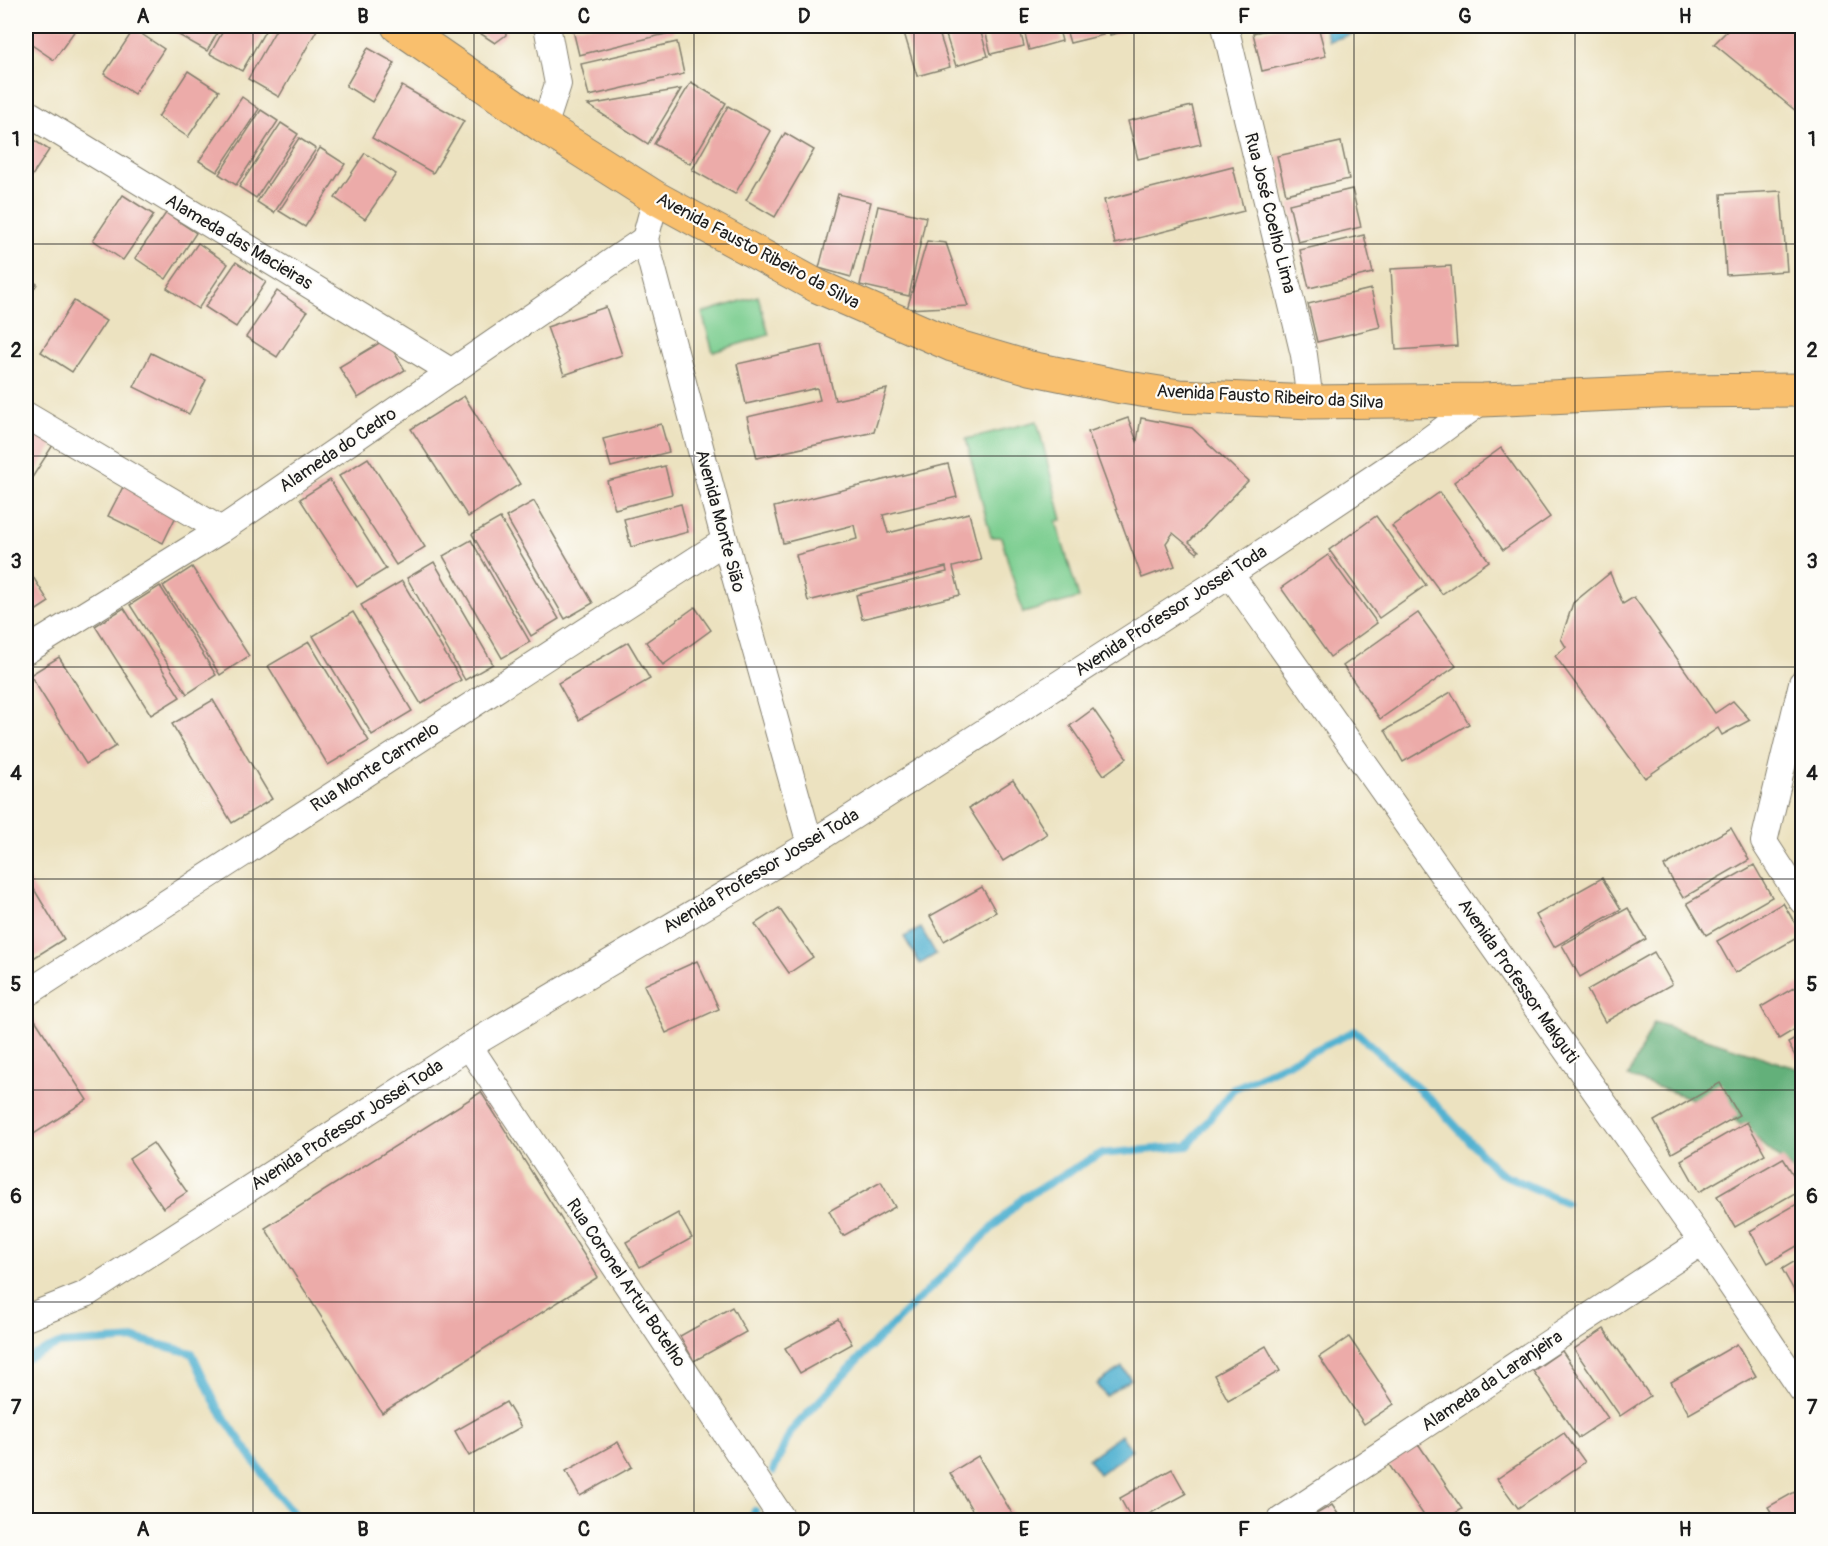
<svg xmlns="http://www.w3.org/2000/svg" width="1828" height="1546" font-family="Pangolin,sans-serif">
  <rect width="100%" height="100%" fill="#fdfcf7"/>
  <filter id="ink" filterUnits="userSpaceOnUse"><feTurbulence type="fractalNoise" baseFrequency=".0167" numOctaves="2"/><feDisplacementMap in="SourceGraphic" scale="12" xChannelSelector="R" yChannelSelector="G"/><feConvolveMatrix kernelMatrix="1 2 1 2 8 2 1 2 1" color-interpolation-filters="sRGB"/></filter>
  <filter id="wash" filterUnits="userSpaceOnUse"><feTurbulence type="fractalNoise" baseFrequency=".008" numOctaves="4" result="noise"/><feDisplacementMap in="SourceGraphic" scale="24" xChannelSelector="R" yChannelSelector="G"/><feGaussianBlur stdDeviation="1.35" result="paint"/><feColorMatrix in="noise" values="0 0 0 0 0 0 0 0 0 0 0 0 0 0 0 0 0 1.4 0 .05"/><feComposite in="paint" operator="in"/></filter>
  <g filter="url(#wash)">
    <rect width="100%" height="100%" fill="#ece2c0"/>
    <g fill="#7acd8f" stroke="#4b7456" stroke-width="1.5">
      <polygon points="758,296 769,335 713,352 702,313"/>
      <polygon points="1037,421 1062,520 1056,521 1079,598 1023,613 1001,537 991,537 966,439"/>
    </g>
    <polygon fill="#63b07a" stroke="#40664b" stroke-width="1.5" points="1654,1022 1802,1070 1802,1178 1722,1109 1628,1077"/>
    <g fill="#53b2d1" stroke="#386776" stroke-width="1.5">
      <polygon points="1324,26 1365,26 1366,30 1329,41"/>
      <polygon points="921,928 936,954 920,964 904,937"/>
      <polygon points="1122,1367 1131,1379 1106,1396 1097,1384"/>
      <polygon points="1121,1435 1132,1450 1099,1474 1088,1459"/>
    </g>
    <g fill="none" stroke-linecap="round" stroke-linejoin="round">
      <g stroke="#53b2d1" stroke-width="8">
        <polyline points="26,1359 59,1344 137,1339 192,1353 217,1407 277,1494 299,1520"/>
        <polyline points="773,1471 791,1431 875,1342 1023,1198 1100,1154 1188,1146 1233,1089 1355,1031 1438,1107 1498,1172 1565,1202"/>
        <polyline points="750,1520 755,1511"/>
      </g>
    </g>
    <g id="blocks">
      <g fill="#ecaba9">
        <polygon points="34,26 78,26 54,60 26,41"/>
        <polygon points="179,26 221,26 207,51 175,33"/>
        <polygon points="226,26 268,26 242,71 210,54"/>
        <polygon points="278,26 319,26 279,97 248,79"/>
        <polygon points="469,26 505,26 506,35 495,43"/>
        <polygon points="572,26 673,26 674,32 579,55"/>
        <polygon points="902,26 937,26 950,67 917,76"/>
        <polygon points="943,26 979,26 988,56 956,66"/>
        <polygon points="984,26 1019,26 1024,46 991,54"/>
        <polygon points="1023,26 1058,26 1062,41 1029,50"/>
        <polygon points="1065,26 1100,26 1103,35 1070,43"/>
        <polygon points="1108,26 1145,26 1110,35"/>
        <polygon points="1285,26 1318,26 1326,56 1262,71 1253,33"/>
        <polygon points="1732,26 1802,26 1802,116 1714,44"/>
        <polygon points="134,29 164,49 134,94 104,74"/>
        <polygon points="677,42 684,74 589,96 581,64"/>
        <polygon points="368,48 395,63 372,102 346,86"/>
        <polygon points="188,71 219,91 188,137 158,117"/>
        <polygon points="691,82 726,103 690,164 654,144"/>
        <polygon points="402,86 464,121 433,173 372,138"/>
        <polygon points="681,89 648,144 588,105"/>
        <polygon points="242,97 259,109 217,172 199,161"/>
        <polygon points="728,106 771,131 735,194 692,170"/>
        <polygon points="1192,106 1201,144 1138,159 1128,121"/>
        <polygon points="261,110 278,121 236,185 219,174"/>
        <polygon points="281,123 298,134 256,198 239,187"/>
        <polygon points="785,133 814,150 775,217 746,200"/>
        <polygon points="26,135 49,150 26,185"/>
        <polygon points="299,138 316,149 274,213 257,202"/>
        <polygon points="1341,142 1349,179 1286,194 1277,156"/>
        <polygon points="320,148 345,164 305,227 279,211"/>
        <polygon points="365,153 396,174 365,219 335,198"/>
        <polygon points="1233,167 1244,211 1115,244 1104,200"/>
        <polygon points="1352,189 1361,227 1298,242 1289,204"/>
        <polygon points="1781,191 1787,271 1726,275 1721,194"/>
        <polygon points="838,194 871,202 851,277 819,268"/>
        <polygon points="123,195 154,215 123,260 93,240"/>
        <polygon points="878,206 926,217 909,296 860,285"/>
        <polygon points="166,213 196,233 166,279 135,258"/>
        <polygon points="1364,235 1373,273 1309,288 1300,250"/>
        <polygon points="927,241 946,243 968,306 907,309"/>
        <polygon points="198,243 228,264 198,309 167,288"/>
        <polygon points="236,262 266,282 236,327 205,307"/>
        <polygon points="1451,266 1457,346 1396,350 1391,269"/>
        <polygon points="26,276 37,284 26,301"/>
        <polygon points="1371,289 1380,327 1317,342 1308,304"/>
        <polygon points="277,291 307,312 277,357 246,337"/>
        <polygon points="74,301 106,321 72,372 41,352"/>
        <polygon points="606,307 622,355 564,375 547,327"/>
        <polygon points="386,339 405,370 358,398 339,367"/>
        <polygon points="822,345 835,400 887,389 874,432 757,458 747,417 820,400 817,388 746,404 737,364"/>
        <polygon points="151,353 206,380 189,414 134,387"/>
        <polygon points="464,396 520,484 468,517 411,429"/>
        <polygon points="1128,418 1137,441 1141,418 1192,428 1248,481 1189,542 1199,551 1197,553 1173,533 1166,543 1175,566 1142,578 1088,432"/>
        <polygon points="26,423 55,442 26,487"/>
        <polygon points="661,424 669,452 611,467 603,439"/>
        <polygon points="1501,448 1550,517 1503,550 1454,482"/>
        <polygon points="368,458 425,547 396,565 339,476"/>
        <polygon points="948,464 957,497 883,515 888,533 969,513 981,560 953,567 960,595 862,619 856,595 947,572 946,567 808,601 796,555 857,539 854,525 783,543 774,507"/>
        <polygon points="665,466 672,494 615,509 607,481"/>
        <polygon points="330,480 386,569 357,587 300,499"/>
        <polygon points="125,483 179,510 163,543 108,516"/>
        <polygon points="1440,492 1489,561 1442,594 1392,526"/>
        <polygon points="534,501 593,603 565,619 506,517"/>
        <polygon points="681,504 688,532 631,547 624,519"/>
        <polygon points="1376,516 1426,585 1379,618 1329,550"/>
        <polygon points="500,518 559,619 531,636 472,534"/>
        <polygon points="471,540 530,642 502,658 443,556"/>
        <polygon points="1328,555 1377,623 1330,657 1281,588"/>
        <polygon points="434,562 493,664 465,680 407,578"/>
        <polygon points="26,566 49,602 26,617"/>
        <polygon points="192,567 249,656 220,675 163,586"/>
        <polygon points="1610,573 1623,604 1634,597 1715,713 1733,701 1750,720 1722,735 1718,728 1645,778 1555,656 1566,647 1561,639 1573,603"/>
        <polygon points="402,581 461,680 421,704 361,605"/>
        <polygon points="160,586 216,675 187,694 130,605"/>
        <polygon points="695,607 711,630 663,665 646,642"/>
        <polygon points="124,608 180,697 151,715 95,626"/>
        <polygon points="353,612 412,711 372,735 313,636"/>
        <polygon points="1418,613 1456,666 1380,719 1343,666"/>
        <polygon points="309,642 369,741 328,765 268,666"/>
        <polygon points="628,642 650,679 579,720 558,683"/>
        <polygon points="59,657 116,746 86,764 30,675"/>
        <polygon points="1451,692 1469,724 1403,762 1385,730"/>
        <polygon points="213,700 272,799 232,823 172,724"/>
        <polygon points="1093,709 1127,758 1104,775 1070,726"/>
        <polygon points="1013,780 1047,834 1003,861 969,808"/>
        <polygon points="1731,828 1749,860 1683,898 1664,866"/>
        <polygon points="1754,865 1772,897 1706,935 1687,903"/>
        <polygon points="26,876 64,939 27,962 26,959"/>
        <polygon points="1602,878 1621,909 1554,947 1536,915"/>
        <polygon points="982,887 996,912 944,941 930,916"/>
        <polygon points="1783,903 1802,935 1735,973 1717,941"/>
        <polygon points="779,908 813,957 789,973 755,924"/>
        <polygon points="1628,908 1646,939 1580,977 1562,945"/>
        <polygon points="1654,952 1672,984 1605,1022 1587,990"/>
        <polygon points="697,961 719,1009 666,1033 644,985"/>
        <polygon points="1802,983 1802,1025 1779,1039 1761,1007"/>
        <polygon points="32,1015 87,1100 26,1139 26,1020"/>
        <polygon points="1802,1035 1802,1069 1788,1043"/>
        <polygon points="1720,1083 1739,1115 1672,1153 1654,1121"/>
        <polygon points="481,1092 598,1277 382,1413 265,1228"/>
        <polygon points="1747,1122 1765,1154 1699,1192 1681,1160"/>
        <polygon points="153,1143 187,1192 163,1208 129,1159"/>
        <polygon points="1783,1158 1802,1189 1735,1227 1717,1196"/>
        <polygon points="881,1182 895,1207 843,1236 829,1211"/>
        <polygon points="1802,1201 1802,1243 1768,1263 1750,1231"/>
        <polygon points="678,1213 692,1238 640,1267 626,1242"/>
        <polygon points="1802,1257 1802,1299 1800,1301 1782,1269"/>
        <polygon points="732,1307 746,1332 694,1361 680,1336"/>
        <polygon points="838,1319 852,1344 800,1373 785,1348"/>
        <polygon points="1604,1329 1650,1396 1620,1416 1574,1349"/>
        <polygon points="1349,1337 1394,1404 1364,1424 1319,1357"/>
        <polygon points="1737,1344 1756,1376 1689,1414 1671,1382"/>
        <polygon points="1266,1346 1280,1371 1228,1400 1214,1375"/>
        <polygon points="1562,1351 1608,1418 1578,1438 1533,1371"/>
        <polygon points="506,1402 521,1427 469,1456 455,1431"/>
        <polygon points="1564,1433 1585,1462 1518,1508 1497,1479"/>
        <polygon points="618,1442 632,1467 580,1496 566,1471"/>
        <polygon points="1417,1442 1462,1509 1445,1520 1427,1520 1387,1462"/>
        <polygon points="978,1456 1016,1520 978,1520 950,1473"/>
        <polygon points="1172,1469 1186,1494 1138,1520 1132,1520 1120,1498"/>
        <polygon points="1800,1489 1802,1493 1802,1520 1776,1520 1768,1507"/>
        <polygon points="1332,1505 1342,1520 1306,1520"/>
      </g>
    </g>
  </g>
  <g filter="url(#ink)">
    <use href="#blocks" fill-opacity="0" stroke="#847f6e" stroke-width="1.5"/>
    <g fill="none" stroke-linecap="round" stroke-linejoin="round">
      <defs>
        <g id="minor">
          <polyline points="1225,26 1304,355 1310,402"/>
          <polyline points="26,112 452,372"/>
          <polyline points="544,127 558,84 547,26"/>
          <polyline points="656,198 645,239 725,541 810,844"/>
          <polyline points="26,415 221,530"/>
          <polyline points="1230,574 1702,1242 1802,1390"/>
          <polyline points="26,651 221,530 645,239"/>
          <polyline points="1802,683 1764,842 1802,901"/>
          <polyline points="26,994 725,541"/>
          <polyline points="469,1046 783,1520"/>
          <polyline points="26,1318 86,1294 469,1046 810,844 1230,574 1415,450 1483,400"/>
          <polyline points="1281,1520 1702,1242"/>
        </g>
        <polyline id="primary" points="398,26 544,127 656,198 817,286 952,345 1030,368 1122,387 1179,396 1310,402 1483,400 1678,391 1802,390"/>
      </defs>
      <use href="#minor" stroke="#847f6e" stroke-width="28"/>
      <use href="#primary" stroke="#847f6e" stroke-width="35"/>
      <use href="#minor" stroke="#fff" stroke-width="26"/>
      <use href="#primary" stroke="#f9bf6d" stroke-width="33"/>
    </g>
  </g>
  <path fill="none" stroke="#1c1c1c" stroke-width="1.5" stroke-opacity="0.55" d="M 253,26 L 253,1520M 474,26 L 474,1520M 694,26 L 694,1520M 914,26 L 914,1520M 1134,26 L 1134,1520M 1354,26 L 1354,1520M 1575,26 L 1575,1520M 26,244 L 1802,244M 26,456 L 1802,456M 26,667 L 1802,667M 26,879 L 1802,879M 26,1090 L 1802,1090M 26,1302 L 1802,1302"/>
  <g text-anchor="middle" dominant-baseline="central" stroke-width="4.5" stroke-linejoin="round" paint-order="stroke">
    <g font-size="18" fill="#1c1c1c" stroke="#fdfcf7">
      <text transform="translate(1270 213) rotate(76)">Rua José Coelho Lima</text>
      <text transform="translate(239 242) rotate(31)">Alameda das Macieiras</text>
      <text transform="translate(758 251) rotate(28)">Avenida Fausto Ribeiro da Silva</text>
      <text transform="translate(1270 397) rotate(3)">Avenida Fausto Ribeiro da Silva</text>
      <text transform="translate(338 450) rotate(-34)">Alameda do Cedro</text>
      <text transform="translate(720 521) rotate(75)">Avenida Monte Sião</text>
      <text transform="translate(1171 611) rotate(-33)">Avenida Professor Jossei Toda</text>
      <text transform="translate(375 767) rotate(-33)">Rua Monte Carmelo</text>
      <text transform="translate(761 871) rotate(-31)">Avenida Professor Jossei Toda</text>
      <text transform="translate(1518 981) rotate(55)">Avenida Professor Makguti</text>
      <text transform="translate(347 1125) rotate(-33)">Avenida Professor Jossei Toda</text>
      <text transform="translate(626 1283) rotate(56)">Rua Coronel Artur Botelho</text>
      <text transform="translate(1492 1381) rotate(-34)">Alameda da Laranjeira</text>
    </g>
  </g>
  <rect width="1828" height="1546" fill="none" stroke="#fdfcf7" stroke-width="66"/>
  <rect x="33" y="33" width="1762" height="1480" fill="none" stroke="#1c1c1c" stroke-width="2"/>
  <g font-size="20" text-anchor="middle" font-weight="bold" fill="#1c1c1c">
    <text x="143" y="23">A</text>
    <text x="363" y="23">B</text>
    <text x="584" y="23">C</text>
    <text x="804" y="23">D</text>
    <text x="1024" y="23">E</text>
    <text x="1244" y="23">F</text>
    <text x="1465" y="23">G</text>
    <text x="1685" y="23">H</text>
    <text x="16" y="146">1</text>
    <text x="1812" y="146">1</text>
    <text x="16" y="357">2</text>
    <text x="1812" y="357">2</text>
    <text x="16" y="568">3</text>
    <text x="1812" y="568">3</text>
    <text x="16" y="780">4</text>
    <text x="1812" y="780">4</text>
    <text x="16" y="991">5</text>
    <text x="1812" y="991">5</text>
    <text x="16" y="1203">6</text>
    <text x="1812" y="1203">6</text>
    <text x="16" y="1414">7</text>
    <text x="1812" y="1414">7</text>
    <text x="143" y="1536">A</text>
    <text x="363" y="1536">B</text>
    <text x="584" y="1536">C</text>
    <text x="804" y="1536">D</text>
    <text x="1024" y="1536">E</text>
    <text x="1244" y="1536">F</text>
    <text x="1465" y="1536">G</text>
    <text x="1685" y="1536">H</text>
  </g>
</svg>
